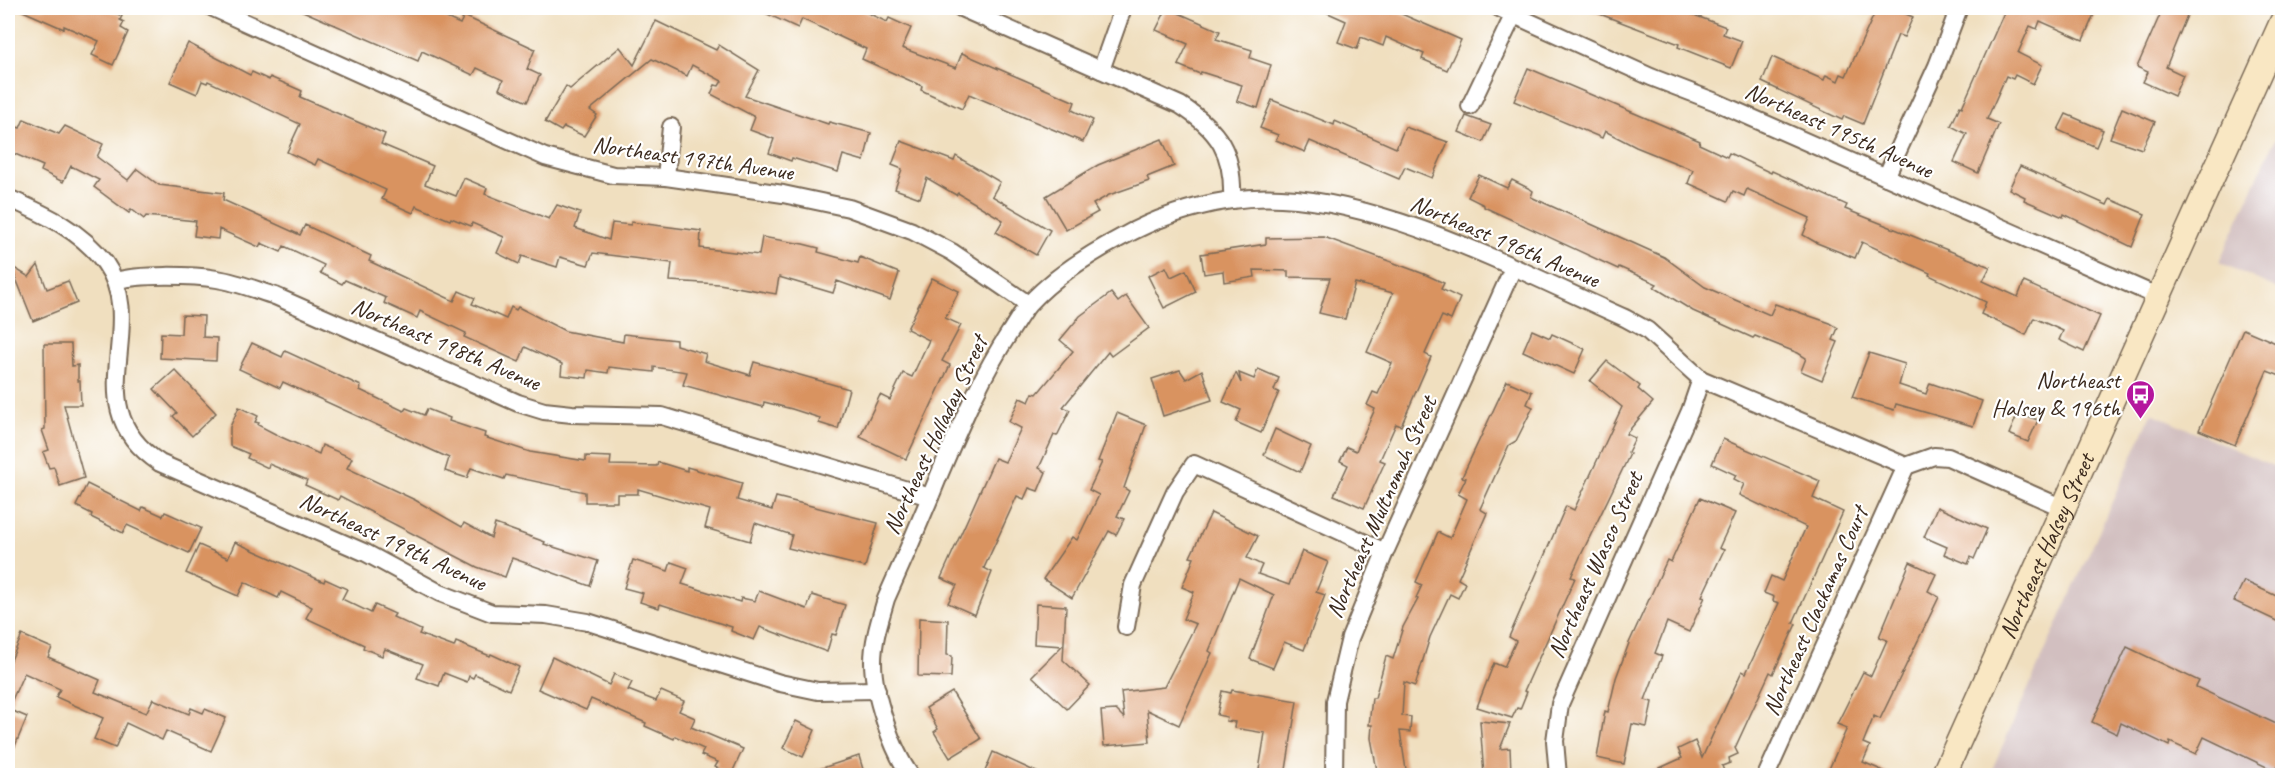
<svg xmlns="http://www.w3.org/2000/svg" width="2290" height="783" font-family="Caveat,sans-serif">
  <rect width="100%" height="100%" fill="#fff"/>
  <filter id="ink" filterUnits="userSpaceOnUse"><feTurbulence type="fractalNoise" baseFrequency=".0167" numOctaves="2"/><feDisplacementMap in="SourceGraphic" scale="12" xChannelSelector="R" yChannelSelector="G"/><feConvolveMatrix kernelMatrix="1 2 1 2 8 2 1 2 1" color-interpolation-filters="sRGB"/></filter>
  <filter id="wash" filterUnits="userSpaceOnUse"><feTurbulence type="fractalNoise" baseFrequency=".008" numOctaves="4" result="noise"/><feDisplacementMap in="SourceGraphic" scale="24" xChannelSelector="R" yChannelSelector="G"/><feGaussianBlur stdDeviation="1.35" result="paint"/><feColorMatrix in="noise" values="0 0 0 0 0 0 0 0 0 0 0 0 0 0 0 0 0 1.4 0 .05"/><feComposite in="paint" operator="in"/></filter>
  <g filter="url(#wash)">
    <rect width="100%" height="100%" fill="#f0dfbf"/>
    <g fill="#d2bfc0">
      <polygon points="2282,124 2282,291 2219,262"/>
      <polygon points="2152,413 2282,470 2282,775 1989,776"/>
    </g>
    <g id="blocks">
      <g fill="#d99360">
        <polygon points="16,8 104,8 122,16 120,20 124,22 121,28 128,32 113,65 92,55 99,41 64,26 64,29"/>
        <polygon points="296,8 424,8 460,24 464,16 535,49 527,69 540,75 527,102 499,89 503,80 477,68 473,75 422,51 418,61"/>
        <polygon points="754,8 857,8 887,22 889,18 911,28 902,48 956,68 962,53 1075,102 1072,110 1093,120 1083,142 969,94 962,109 921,90 922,86 862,59 866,49 802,19 798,28"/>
        <polygon points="1167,8 1220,31 1216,39 1252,50 1250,58 1271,65 1258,108 1237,101 1242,85 1201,72 1200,74 1178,65 1188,44 1156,30"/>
        <polygon points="1317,8 1388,8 1461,40 1447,70 1422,59 1424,54 1386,37 1383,46 1361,37 1357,49 1338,42 1346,21"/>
        <polygon points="1584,8 1675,8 1726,27 1723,34 1742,41 1731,68 1678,47 1679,44"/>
        <polygon points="1877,8 1891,8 1913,17 1904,37 1898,35 1863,124 1844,116 1842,120 1762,82 1772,57 1824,80 1826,75 1838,81 1841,74 1846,76"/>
        <polygon points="2006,8 2085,8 2095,12 2083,40 2040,21 2037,29 2030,26 2018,53 2042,65 2033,84 2015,75 2013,79 2006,76 1987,119 1999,124 1978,173 1954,162 1967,134 1951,126 1960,106 1962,107"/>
        <polygon points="2163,8 2190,8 2166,67 2183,75 2174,96 2143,82 2148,72 2137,67"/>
        <polygon points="656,21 716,50 719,45 759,70 745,96 828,124 829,122 871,133 864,161 843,155 838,172 792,158 791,161 769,153 774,139 750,130 755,117 711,94 715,85 719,86 722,81 692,65 687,76 652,59 590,110 597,115 584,136 564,127 561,131 545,122 566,86 570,89 620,47 634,65"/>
        <polygon points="188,43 250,75 252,72 269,80 270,77 302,91 300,97 385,134 381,144 433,166 425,184 456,196 464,178 487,188 485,194 549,219 557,205 580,213 575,228 609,240 612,223 631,225 631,222 701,231 700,248 759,255 762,237 803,244 819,248 818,252 858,263 860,257 899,273 890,300 837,281 833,293 779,277 776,294 719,284 670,281 672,263 593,253 588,265 560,257 557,267 522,256 519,264 497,253 504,237 472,223 471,226 451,218 450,220 416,206 413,213 382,199 386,190 318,159 315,165 287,152 300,124 208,81 207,83 202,81 197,94 170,82"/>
        <polygon points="1528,68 1700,141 1699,144 1727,157 1729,153 1771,173 1772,171 1847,205 1845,209 1990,267 1983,281 2018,297 2024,282 2100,316 2084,352 2059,340 2063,331 2034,318 2026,335 1981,314 1986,302 1929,275 1930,273 1862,242 1855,258 1817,243 1803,235 1810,218 1747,189 1744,196 1733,191 1728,201 1688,183 1693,170 1636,147 1605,131 1602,138 1514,101"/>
        <polygon points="1272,100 1334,125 1335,121 1396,148 1405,127 1448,142 1432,178 1405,167 1399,179 1310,141 1305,152 1276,140 1278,135 1260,128"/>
        <polygon points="2122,108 2155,122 2142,149 2110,138"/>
        <polygon points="2066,114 2103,130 2096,147 2058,130"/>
        <polygon points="1466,116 1491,125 1483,142 1459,132"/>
        <polygon points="24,119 59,134 65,126 103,144 97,157 128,180 137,169 159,185 224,193 223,200 300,235 305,225 371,256 369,261 454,301 459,291 475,298 472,304 506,319 511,307 516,310 518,307 565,331 623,342 624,334 676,340 676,345 706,354 704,361 750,375 754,362 849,389 838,429 819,423 820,418 792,409 764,402 763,407 683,385 687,372 654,367 654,372 609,367 608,373 588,370 587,378 561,375 562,364 525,347 519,362 464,337 466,333 420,311 417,318 384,303 386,298 345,280 342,284 320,273 324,265 284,246 281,252 261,243 259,247 219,229 218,239 194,236 196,221 146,216 144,219 131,209 129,213 94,187 99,180 71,166 63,182 41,171 43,166 8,151 8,124 20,128"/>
        <polygon points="1162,139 1174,166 1147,177 1149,181 1109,195 1093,204 1098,212 1066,230 1046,196 1098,165"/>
        <polygon points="901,141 954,161 956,156 1000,182 992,196 1050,230 1036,255 996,232 1003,220 958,193 956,195 927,178 920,198 895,189 902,169 892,165"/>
        <polygon points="2020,166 2107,205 2110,199 2145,214 2132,247 2064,214 2063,217 2024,200 2025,197 2009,189"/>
        <polygon points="1479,175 1507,188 1512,180 1530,189 1533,191 1531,197 1664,257 1705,287 1770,315 1775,304 1830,323 1838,328 1833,340 1838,342 1822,380 1801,371 1806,358 1798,353 1755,336 1753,338 1693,311 1654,287 1657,284 1619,267 1618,269 1484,207 1484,205 1468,197"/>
        <polygon points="1324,237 1424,274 1444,283 1441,289 1460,298 1451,320 1442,316 1425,354 1431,357 1401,426 1396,424 1380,460 1385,462 1364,508 1334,495 1348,465 1340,461 1347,447 1356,451 1375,409 1367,405 1373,392 1378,394 1392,363 1367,352 1393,293 1355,283 1345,319 1319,313 1330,278 1288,277 1288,271 1254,270 1255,277 1224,282 1223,271 1204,274 1201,254 1266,244 1266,238"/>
        <polygon points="38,265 47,289 68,281 77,303 33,321 11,266 29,277"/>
        <polygon points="1166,267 1171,277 1186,270 1196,292 1164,308 1148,276"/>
        <polygon points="932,278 959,291 945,318 961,325 942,361 950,365 906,459 860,437 880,395 890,400 903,373 912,377 929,340 907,329"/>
        <polygon points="1111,293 1118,302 1126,296 1149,328 1111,356 1108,352 1063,407 1070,410 1057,436 1054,435 1039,468 1046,472 1038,491 1029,488 1024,499 1017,496 984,568 992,572 975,615 948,603 957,585 941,578 995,458 1005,462 1021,428 1009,422 1020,398 1029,402 1033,393 1037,394 1073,351 1060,340 1080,316"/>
        <polygon points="182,315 204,316 203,337 217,338 216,361 160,358 161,333 181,334"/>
        <polygon points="2243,329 2283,346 2283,377 2267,371 2235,445 2199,430"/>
        <polygon points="1532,330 1550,338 1552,334 1585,349 1574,374 1523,351"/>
        <polygon points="252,343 282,357 285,351 361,386 360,390 404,411 406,408 424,415 427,409 450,418 449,421 485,433 484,437 530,452 586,461 586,456 611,457 610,465 657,466 658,462 687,471 687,467 742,483 737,500 772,510 776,497 878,523 865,567 788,548 792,535 755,523 750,541 705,528 710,510 638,489 638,494 617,494 617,502 585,502 585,492 506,475 504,479 471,468 467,478 445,471 449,458 283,382 280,388 239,369"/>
        <polygon points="44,344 71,344 72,366 78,365 78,381 80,381 81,405 64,405 84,478 60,486 54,467 49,468 43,452 49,450 42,430 45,429"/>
        <polygon points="1869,353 1905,364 1899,385 1926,394 1930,383 1982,401 1973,426 1896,404 1894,410 1852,397"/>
        <polygon points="1607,361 1640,386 1638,389 1653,402 1626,434 1635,438 1628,452 1630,454 1580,557 1571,577 1575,578 1524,691 1527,692 1520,709 1517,708 1512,718 1477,707 1494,663 1504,667 1516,641 1509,637 1566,506 1574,510 1622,407 1590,381"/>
        <polygon points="1258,369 1279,378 1274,390 1279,392 1261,433 1236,422 1241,410 1223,402 1236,373 1241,383 1239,373 1254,379"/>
        <polygon points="175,370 216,413 192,436 173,416 177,413 154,389"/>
        <polygon points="1180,370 1186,379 1202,370 1212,400 1163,416 1152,379"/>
        <polygon points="1507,381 1532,392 1527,404 1533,407 1516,441 1509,445 1480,509 1487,513 1458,579 1465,583 1458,598 1450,594 1430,637 1415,686 1404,682 1402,716 1411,717 1410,732 1400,731 1407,776 1378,776 1371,738 1372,725 1369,725 1372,698 1375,698 1386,656 1393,659 1403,627 1418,599 1416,598 1422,585 1416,582 1438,532 1450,538 1467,499 1458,494 1466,478 1462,477"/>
        <polygon points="239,407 258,416 255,422 259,423 258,425 281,437 319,454 322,445 352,458 347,468 415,500 462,527 464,523 491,538 495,524 545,542 544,544 598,561 590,586 512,558 505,577 477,567 340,496 338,500 305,485 307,480 269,464 268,468 247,458 249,454 230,446 230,427"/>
        <polygon points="1117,413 1146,425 1124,488 1129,491 1117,516 1124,519 1116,535 1109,531 1072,598 1043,579 1072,537 1077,540 1099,495 1089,490 1102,462 1098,461"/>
        <polygon points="2018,413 2038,420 2028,442 2009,434"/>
        <polygon points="1275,429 1311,446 1300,472 1264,455"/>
        <polygon points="1723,439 1820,481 1813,498 1843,512 1793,623 1796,624 1773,674 1770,672 1735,748 1738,754 1729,758 1730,763 1722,766 1724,771 1715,776 1642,776 1682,758 1678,749 1695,741 1702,758 1742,671 1746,673 1779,603 1773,601 1774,597 1764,593 1771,576 1782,581 1806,527 1739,495 1744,484 1734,479 1736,475 1712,464"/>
        <polygon points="87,484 141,511 143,507 163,516 165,512 201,528 189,553 127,525 123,533 91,517 92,514 76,506"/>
        <polygon points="1700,498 1735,513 1719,548 1724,550 1702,596 1705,597 1689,632 1667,622 1655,653 1662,656 1645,700 1652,702 1647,727 1632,724 1624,764 1597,758 1605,711 1608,712 1616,678 1629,643 1667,560 1671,562"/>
        <polygon points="1937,507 1987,529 1974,559 1971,557 1968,564 1944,554 1947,547 1924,537"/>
        <polygon points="1211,513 1258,536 1247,558 1262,565 1258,574 1289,585 1302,551 1328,562 1316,592 1325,595 1304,650 1284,642 1273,668 1250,659 1274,595 1239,578 1209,651 1212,653 1179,725 1147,710 1150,742 1104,746 1101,711 1116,710 1124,718 1121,692 1164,687 1196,624 1183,619 1194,592 1182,587 1194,558 1190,557"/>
        <polygon points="235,542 324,582 325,579 347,589 342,599 371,613 375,605 395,614 393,617 421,630 419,634 454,647 456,642 490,656 491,654 519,667 509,690 475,674 473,678 469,676 467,682 444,673 439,686 417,678 423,664 385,649 382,656 363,648 364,645 306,618 312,607 281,592 278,598 245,582 238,596 186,573 199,545 228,558"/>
        <polygon points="633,560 668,571 671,562 688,568 682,584 740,602 741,598 755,601 759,591 807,609 812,595 845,605 836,635 832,634 827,652 760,627 754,640 731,631 732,627 660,604 659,608 640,602 643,593 624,588"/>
        <polygon points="1910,562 1936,574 1928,591 1939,597 1880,719 1874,716 1863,743 1870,746 1863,762 1895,776 1826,776 1847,728 1837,724 1863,672 1871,676 1887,640 1879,637"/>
        <polygon points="2244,581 2283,599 2283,624 2234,601"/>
        <polygon points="1036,604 1066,606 1063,660 1090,685 1067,709 1032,676 1062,646 1034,644"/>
        <polygon points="919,618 948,620 947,655 952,656 951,677 918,676"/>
        <polygon points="22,635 52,648 48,657 100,680 95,692 146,713 153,699 189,714 191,708 203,713 205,709 226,718 211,751 166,731 162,740 126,723 115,748 94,739 103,718 56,697 60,689 24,673 8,709 27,717 8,763 8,667"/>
        <polygon points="2127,647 2199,681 2196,687 2283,727 2283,756 2275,771 2204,737 2196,754 2170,742 2169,746 2121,723 2117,734 2092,722"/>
        <polygon points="552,657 609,685 614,674 632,682 628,690 656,701 661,691 684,701 679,711 695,718 691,727 743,749 731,775 715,767 718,762 701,755 704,749 675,736 674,739 645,726 646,723 591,699 586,710 538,689"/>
        <polygon points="1232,690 1297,701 1285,776 1258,776 1265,733 1234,728 1235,722 1226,721 1227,717 1217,715 1222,691 1231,693"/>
        <polygon points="952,692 981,739 950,758 934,732 938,729 926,708"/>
        <polygon points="796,721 815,730 803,757 783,748"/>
        <polygon points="1480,721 1510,724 1500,749 1510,748 1511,772 1509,776 1484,776"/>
        <polygon points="993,752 1045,776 983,776"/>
        <polygon points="859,756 865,776 810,776 810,772"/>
      </g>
    </g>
  </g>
  <g filter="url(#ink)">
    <use href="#blocks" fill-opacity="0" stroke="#7a6956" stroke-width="1.5"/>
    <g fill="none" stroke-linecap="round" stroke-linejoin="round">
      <defs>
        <g id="street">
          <polyline points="213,8 545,157 613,175 666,177 783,194 849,208 912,231 952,252 1028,304"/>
          <path d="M 961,8 L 1180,105 C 1219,130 1234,153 1232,200"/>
          <polyline points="1499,8 1651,77 1716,102 2159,297"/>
          <polyline points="1101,70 1123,8"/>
          <polyline points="1470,106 1514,14"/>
          <polyline points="666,177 671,127"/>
          <polyline points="1886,177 1937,66 1959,8"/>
          <path d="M 8,198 C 44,214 81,230 105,263 C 151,328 74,407 160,463 L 366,553 L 440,593 L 492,613 L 546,615 L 588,622 L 780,683 L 818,691 L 877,690"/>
          <path d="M 115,281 C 139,274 192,275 217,279 C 237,282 256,290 275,296 L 518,403 L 544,411 L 572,414 L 662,416 L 930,497"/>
          <polyline points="1126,627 1133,585 1175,492 1194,464 1385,552"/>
          <path d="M 911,776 C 892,751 873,693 873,662 C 873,640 880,620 886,599 C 905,557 923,515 940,473 C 961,424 981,376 1010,332 C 1016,323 1022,312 1029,304 C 1054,277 1088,255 1120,238 C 1154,219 1192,206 1231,200 C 1354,181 1514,269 1625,318 L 1647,330 L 1701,379 L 1906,466 L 1934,456 L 1948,457 L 2063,508"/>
          <polyline points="1334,776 1335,701 1350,638 1385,552 1513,268"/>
          <polyline points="1558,776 1555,741 1560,704 1690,411 1701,379"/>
          <polyline points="1766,776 1906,466"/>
        </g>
        <g id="secondary">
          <path id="s1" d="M 1943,776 L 2282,22"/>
        </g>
      </defs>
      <use href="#street" stroke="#7a6956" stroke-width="20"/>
      <use href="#secondary" stroke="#7a6956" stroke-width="27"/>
      <use href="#street" stroke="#fff" stroke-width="16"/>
      <use href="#secondary" stroke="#f9e7c3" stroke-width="24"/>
    </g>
  </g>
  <defs>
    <symbol id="bus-pin" viewBox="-11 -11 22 30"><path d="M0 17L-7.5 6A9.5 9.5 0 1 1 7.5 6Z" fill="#b5179e" stroke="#fff"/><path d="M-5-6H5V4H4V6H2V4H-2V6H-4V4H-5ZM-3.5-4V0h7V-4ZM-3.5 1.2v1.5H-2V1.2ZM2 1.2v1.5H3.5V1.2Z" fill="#fff"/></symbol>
  </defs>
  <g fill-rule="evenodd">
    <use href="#bus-pin" x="2124" y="378" width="33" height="45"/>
  </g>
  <g text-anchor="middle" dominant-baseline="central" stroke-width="4.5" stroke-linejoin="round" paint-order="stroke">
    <g font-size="24" fill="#3b2a1e" stroke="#fff">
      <text transform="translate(1839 130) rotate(24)">Northeast 195th Avenue</text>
      <text transform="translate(693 158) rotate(8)">Northeast 197th Avenue</text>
      <text transform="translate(1505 241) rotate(23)">Northeast 196th Avenue</text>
      <text transform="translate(446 344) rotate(23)">Northeast 198th Avenue</text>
      <text transform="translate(935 435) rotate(-65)">Northeast Holladay Street</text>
      <text transform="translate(1381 507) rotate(-66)">Northeast Multnomah Street</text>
      <text transform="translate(393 541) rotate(25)">Northeast 199th Avenue</text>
      <text stroke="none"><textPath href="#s1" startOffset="252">Northeast Halsey Street</textPath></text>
      <text transform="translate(1595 565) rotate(-66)">Northeast Wasco Street</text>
      <text transform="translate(1815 611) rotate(-66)">Northeast Clackamas Court</text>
    </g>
    <g font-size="24" fill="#3b2a1e" stroke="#fff" text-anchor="end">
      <text x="2120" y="380">Northeast<tspan x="2120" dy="28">Halsey &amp; 196th</tspan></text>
    </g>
  </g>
  <rect width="2290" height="783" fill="none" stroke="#fff" stroke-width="30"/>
</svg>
